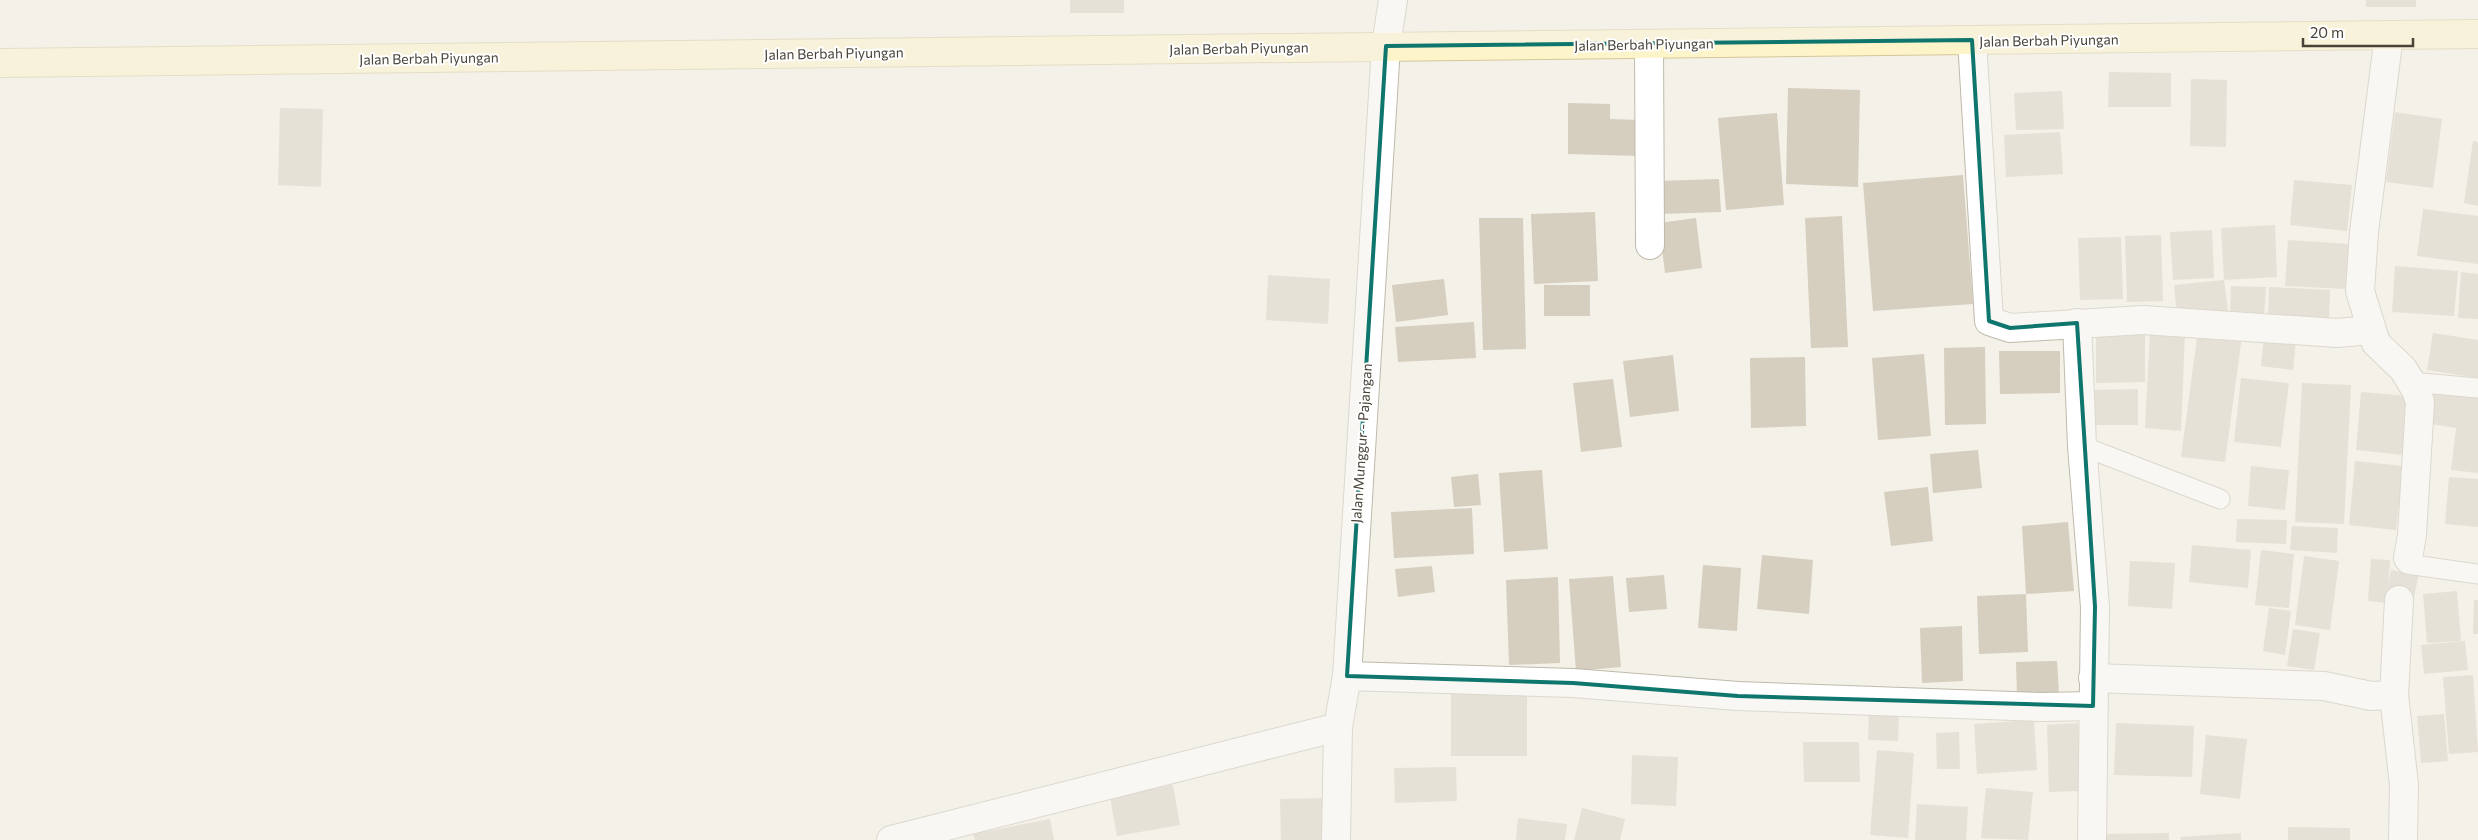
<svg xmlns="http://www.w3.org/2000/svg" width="2478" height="840" font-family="Commissioner,sans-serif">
  <rect width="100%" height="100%" fill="#f4f1e9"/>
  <g fill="#d6cebe">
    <rect x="1070" y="0" width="54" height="13"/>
    <rect x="2366" y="0" width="50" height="7"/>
    <polygon points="2109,72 2171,73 2171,107 2108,107"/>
    <polygon points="2191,79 2227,80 2226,147 2190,146"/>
    <polygon points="1788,88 1860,90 1858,187 1786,184"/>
    <polygon points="2062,91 2064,129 2016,130 2014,93"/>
    <polygon points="1568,103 1610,104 1610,119 1641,120 1640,156 1568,154"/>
    <polygon points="280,108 323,109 321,187 278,185"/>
    <polygon points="2395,112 2442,119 2433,188 2386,182"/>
    <polygon points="1777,113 1784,205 1726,210 1718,118"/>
    <polygon points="2060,132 2063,174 2006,177 2004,135"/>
    <polygon points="2473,141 2478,142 2478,206 2464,203"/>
    <polygon points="1963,175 1973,304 1873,311 1863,183"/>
    <polygon points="1719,179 1721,212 1660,214 1659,181"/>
    <polygon points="2294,180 2352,185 2347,231 2290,225"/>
    <polygon points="2423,209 2478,216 2478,264 2417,256"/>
    <polygon points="1595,212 1598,281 1534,284 1531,214"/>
    <polygon points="1842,216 1848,347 1811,348 1805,218"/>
    <polygon points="1479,218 1523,218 1526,349 1483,350"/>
    <polygon points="1696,218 1702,268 1665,273 1659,223"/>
    <polygon points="2275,225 2277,277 2224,280 2221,228"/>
    <polygon points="2212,230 2214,278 2173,280 2170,232"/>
    <polygon points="2161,235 2163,301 2127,302 2125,236"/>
    <polygon points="2121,237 2123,299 2080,300 2078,238"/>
    <polygon points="2288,240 2349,244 2346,289 2285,286"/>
    <polygon points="2395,266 2458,271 2454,316 2392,312"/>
    <polygon points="2461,272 2478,274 2478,319 2458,318"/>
    <polygon points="1268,275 1330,279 1328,324 1266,320"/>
    <polygon points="1444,279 1448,315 1396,322 1392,285"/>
    <polygon points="2224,280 2228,311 2177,317 2174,285"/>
    <rect x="1544" y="285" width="46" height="31"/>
    <polygon points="2231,286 2266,287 2264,318 2230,317"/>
    <polygon points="2269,287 2330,290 2329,322 2268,319"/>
    <polygon points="1474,322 1476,358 1398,362 1395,327"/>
    <polygon points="2096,329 2145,329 2145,382 2096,383"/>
    <polygon points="2198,330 2242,336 2225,462 2181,457"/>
    <polygon points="2150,331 2185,333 2181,431 2145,428"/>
    <polygon points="2433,333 2478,340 2478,378 2427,370"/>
    <polygon points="2264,336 2296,340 2293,370 2261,366"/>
    <polygon points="1985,347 1986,424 1945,425 1944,348"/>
    <polygon points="1999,351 2060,351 2060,393 2000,394"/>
    <polygon points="1924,354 1931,436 1878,440 1872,358"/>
    <polygon points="1673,355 1679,411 1630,417 1623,361"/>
    <polygon points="1805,357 1806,426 1751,428 1750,358"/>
    <polygon points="2241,378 2289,383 2281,447 2234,442"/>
    <polygon points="1613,379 1622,447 1581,452 1573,383"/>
    <polygon points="2302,383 2351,385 2344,524 2295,522"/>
    <polygon points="2138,389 2138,425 2088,425 2087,390"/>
    <polygon points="2435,389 2478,394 2478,473 2451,470 2456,428 2431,424"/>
    <polygon points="2361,392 2408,396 2404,455 2356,450"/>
    <polygon points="1978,450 1982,488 1933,493 1930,454"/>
    <polygon points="2355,461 2403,466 2396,530 2349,525"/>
    <polygon points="2251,466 2289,470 2285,510 2248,506"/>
    <polygon points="1542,470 1548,549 1504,552 1499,473"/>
    <polygon points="1478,474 1481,505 1454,507 1451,477"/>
    <polygon points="2449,477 2478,479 2478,527 2445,524"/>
    <polygon points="1928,487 1933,541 1891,546 1884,492"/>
    <polygon points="1472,508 1474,554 1394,558 1391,512"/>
    <polygon points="2237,519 2287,520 2286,544 2236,542"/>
    <polygon points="2068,522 2074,591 2026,594 2028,652 1979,654 1977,596 2026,594 2022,526"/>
    <polygon points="2292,526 2338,528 2337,553 2290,550"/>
    <polygon points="2192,545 2251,550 2248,588 2189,582"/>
    <polygon points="2261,550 2294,554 2289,608 2255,605"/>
    <polygon points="1762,555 1813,560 1809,614 1757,609"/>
    <polygon points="2304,556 2339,561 2330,630 2295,625"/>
    <polygon points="2371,559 2390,560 2387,603 2368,601"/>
    <polygon points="2130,561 2175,563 2172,609 2128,606"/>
    <polygon points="1703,565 1741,568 1737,631 1698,628"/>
    <polygon points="1432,566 1435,592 1398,597 1395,569"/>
    <polygon points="1664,575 1667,609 1629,612 1626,578"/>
    <polygon points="1613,576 1621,667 1576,671 1569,579"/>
    <polygon points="1558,577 1560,663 1509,665 1506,580"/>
    <polygon points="2457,591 2461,641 2427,643 2423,594"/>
    <polygon points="2474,600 2478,600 2478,634 2473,634"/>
    <polygon points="2269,608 2291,611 2285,655 2263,651"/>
    <polygon points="1962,626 1963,681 1922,683 1920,628"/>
    <polygon points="2293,629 2320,633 2314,670 2287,666"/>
    <polygon points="2465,641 2468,670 2424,674 2421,645"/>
    <polygon points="2057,661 2059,695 2017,697 2016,662"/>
    <polygon points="2473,675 2478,752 2449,754 2443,677"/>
    <rect x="1451" y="682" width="76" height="74"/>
    <polygon points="1869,711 1899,712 1898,741 1868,740"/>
    <polygon points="2444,714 2448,761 2421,763 2417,716"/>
    <polygon points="2034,720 2037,770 1977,774 1974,724"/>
    <polygon points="2078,723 2080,791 2049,792 2047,725"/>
    <polygon points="2116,723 2194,726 2192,777 2114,775"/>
    <polygon points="1959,732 1960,769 1937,769 1936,733"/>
    <polygon points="2206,735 2247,739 2240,799 2200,794"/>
    <polygon points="1803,742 1859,742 1860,782 1804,782"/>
    <polygon points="1877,750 1914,753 1908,838 1870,835"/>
    <polygon points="1632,755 1678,757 1676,806 1631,804"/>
    <polygon points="1456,767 1457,801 1395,803 1394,768"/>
    <polygon points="1173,785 1180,825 1117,836 1110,797"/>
    <polygon points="1986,788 2033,792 2028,840 1981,838"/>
    <polygon points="1325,798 1326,840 1281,840 1280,799"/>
    <polygon points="1917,804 1968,807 1966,840 1915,840"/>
    <polygon points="1582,808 1625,819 1620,840 1574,840"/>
    <polygon points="1518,818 1567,824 1565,840 1516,840"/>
    <polygon points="1050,819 1054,840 975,840 973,834"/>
    <polygon points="2288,827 2350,828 2350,840 2288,840"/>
    <polygon points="2169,833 2169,840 2107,840 2107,834"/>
    <polygon points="2241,833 2241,840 2181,840 2180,837"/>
  </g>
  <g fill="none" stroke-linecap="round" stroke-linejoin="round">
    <polyline stroke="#d2cec5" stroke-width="28" stroke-dasharray="28 14" stroke-linecap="butt" points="2399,600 2408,558"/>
    <defs>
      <g id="lane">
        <polyline points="2411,382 2478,388"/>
        <polyline points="2082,446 2220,499"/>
        <polyline points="2407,564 2478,574"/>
      </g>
      <g id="street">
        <polyline points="2389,35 2364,232 2360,291 2376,343 2403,369 2416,390 2420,402 2412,535 2408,558"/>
        <polyline points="1972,40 1989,321 2010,328 2143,320 2337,333 2371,330"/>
        <polyline points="1649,44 1650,245"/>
        <polyline points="2077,323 2082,446 2095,607 2092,840"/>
        <polyline points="2399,600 2394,695 2404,785 2403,840"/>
        <polyline points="1347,676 1573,683 1738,696 2042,707 2093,706"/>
        <polyline points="2093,678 2324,686 2371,696 2394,695"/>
        <polyline points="891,840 1338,727"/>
        <polyline points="1336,840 1338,727 1347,676 1386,46 1393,0"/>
      </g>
      <polyline id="secondary" points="0,63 2478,34"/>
    </defs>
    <use href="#lane" stroke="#bfbaab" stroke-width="21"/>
    <use href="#street" stroke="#bfbaab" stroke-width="30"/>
    <use href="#secondary" stroke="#d3c799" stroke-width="30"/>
    <use href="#lane" stroke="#fff" stroke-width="19"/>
    <use href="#street" stroke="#fff" stroke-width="28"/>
    <use href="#secondary" stroke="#fef4c9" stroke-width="28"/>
  </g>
  <path d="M0 0H2478V840H0ZM 1972,40 L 1989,321 L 2010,328 L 2077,323 L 2095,607 L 2093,706 L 1738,696 L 1573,683 L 1347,676 L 1386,46 Z" fill="#f4f1e9" fill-opacity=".55" fill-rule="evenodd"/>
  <path fill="none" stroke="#0f766e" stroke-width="4" stroke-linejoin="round" d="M 1972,40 L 1989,321 L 2010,328 L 2077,323 L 2095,607 L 2093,706 L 1738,696 L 1573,683 L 1347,676 L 1386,46 Z"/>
  <g text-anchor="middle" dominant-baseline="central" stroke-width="4" stroke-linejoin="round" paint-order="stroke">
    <g font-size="14" fill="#484237" stroke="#fff">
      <text transform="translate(2049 40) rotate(-1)">Jalan Berbah Piyungan</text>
      <text transform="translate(1644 44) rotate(-1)">Jalan Berbah Piyungan</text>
      <text transform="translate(1239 48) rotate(-1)">Jalan Berbah Piyungan</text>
      <text transform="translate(834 53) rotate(-1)">Jalan Berbah Piyungan</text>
      <text transform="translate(429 58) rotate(-1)">Jalan Berbah Piyungan</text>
      <text transform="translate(1361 443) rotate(-86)">Jalan Munggur - Pajangan</text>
    </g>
  </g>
  <path d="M2303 38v8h110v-8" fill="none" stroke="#484237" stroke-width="2.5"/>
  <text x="2310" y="38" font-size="15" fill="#484237" stroke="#ffffff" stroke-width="4" paint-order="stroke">20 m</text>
</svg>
